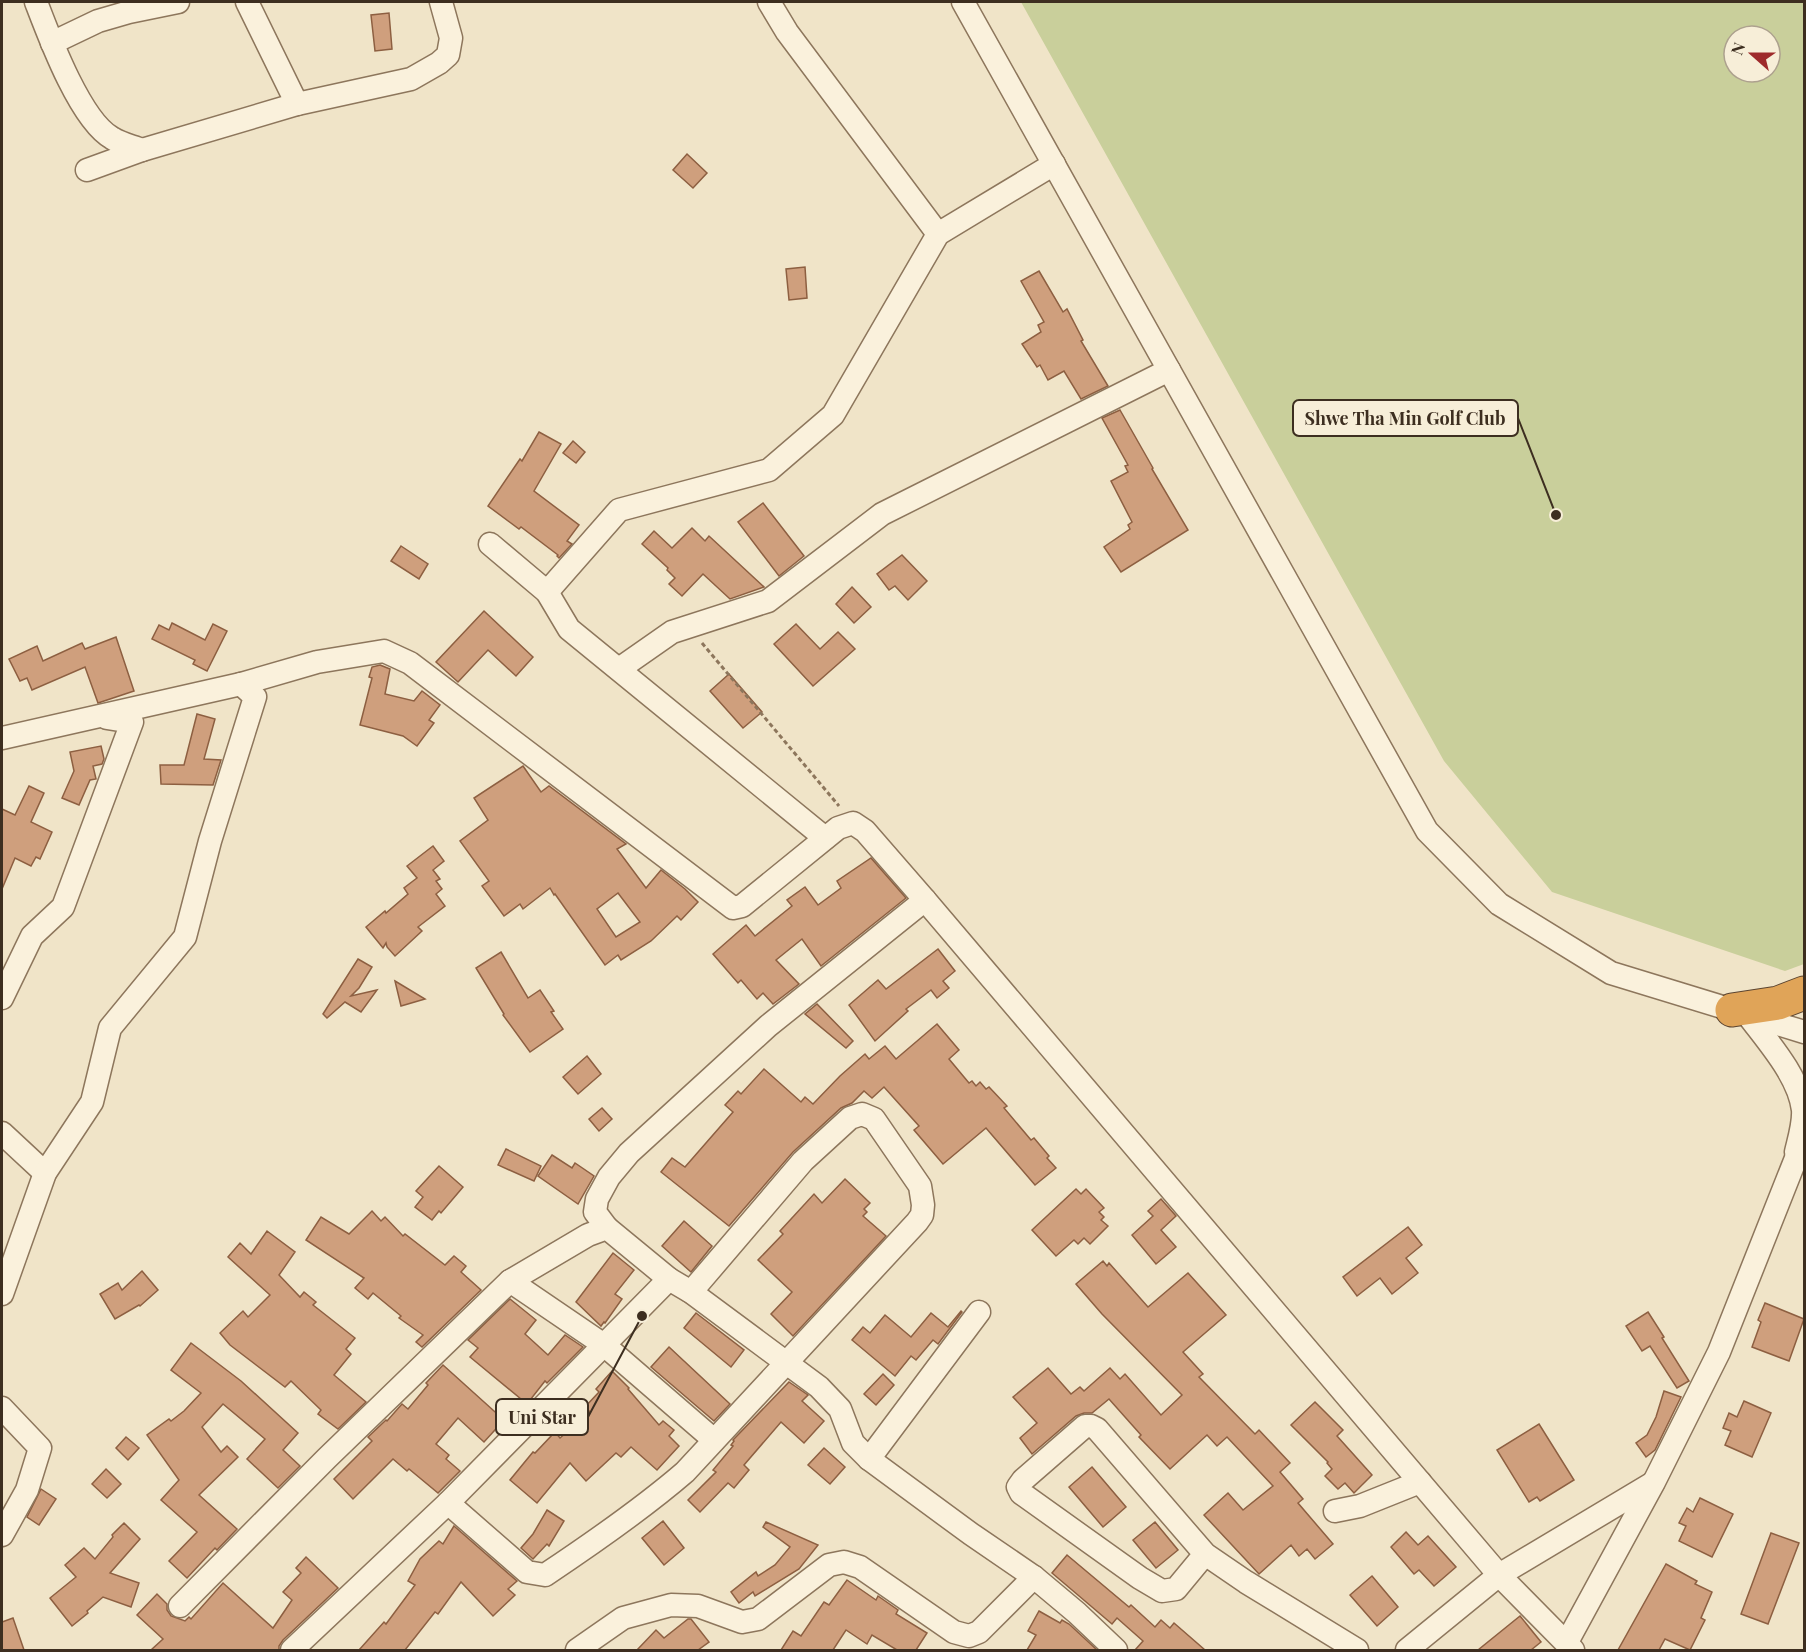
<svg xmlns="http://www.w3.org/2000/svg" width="1806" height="1652" font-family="'Playfair Display',serif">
  <rect width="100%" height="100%" fill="#f0e4c8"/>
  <path fill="#c9cf9b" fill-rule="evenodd" d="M 1021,2 L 1804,2 L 1804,964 L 1785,971 L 1552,892 L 1444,761 ZM 1734,36 L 1770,36 L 1770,72 L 1734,72 Z"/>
  <g fill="#cf9f7d" stroke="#8d5f41" stroke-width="1.5" fill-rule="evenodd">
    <polygon points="389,13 392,49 375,51 371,15"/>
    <polygon points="687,154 707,173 693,188 673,170"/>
    <polygon points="805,267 807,298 789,300 786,269"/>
    <polygon points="1039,271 1063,312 1067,309 1083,340 1081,341 1108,386 1081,399 1064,371 1048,380 1040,365 1037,367 1022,344 1041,332 1038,325 1044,322 1021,281"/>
    <polygon points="1120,410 1153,468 1152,469 1188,530 1121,572 1104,547 1130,529 1128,525 1132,522 1111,481 1128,472 1125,466 1128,465 1102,418"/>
    <polygon points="539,432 561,444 534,491 579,525 567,541 572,544 559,558 557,556 558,555 521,527 519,529 488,506 520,459 522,461"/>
    <polygon points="573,441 585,452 576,463 563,453"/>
    <polygon points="763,503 804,556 779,576 738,522"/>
    <polygon points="692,528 705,541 709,536 764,587 730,599 703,574 682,596 669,584 675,578 667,570 668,568 642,544 654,531 672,548"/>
    <polygon points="401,546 428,564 419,579 391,561"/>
    <polygon points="902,555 927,581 908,600 895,586 889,590 877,574"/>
    <polygon points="852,587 871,607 854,623 836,604"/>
    <polygon points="484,611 533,657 516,676 488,650 458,682 436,662"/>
    <polygon points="172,623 205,640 213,624 227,631 207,671 193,664 195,660 152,639 159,625 169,630"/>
    <polygon points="796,624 820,649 838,632 855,649 813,686 774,644"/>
    <polygon points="116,637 134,691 98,703 85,667 32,690 27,678 20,681 9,659 37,646 43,661 82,643 85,649"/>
    <polygon points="380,665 390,669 385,694 414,701 422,691 440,705 429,720 434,723 417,746 403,736 360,725 372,678 369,677 372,667"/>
    <polygon points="729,674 762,712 743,728 710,691"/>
    <polygon points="197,714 215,719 204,759 221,760 213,785 161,784 160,765 184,765"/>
    <polygon points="101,746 104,759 102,764 93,766 96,779 90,780 79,805 62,798 74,771 70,752"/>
    <path d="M 523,766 L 541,792 L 549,786 L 626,844 L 617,849 L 646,888 L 661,870 L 685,889 L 698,902 L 681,920 L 677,916 L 651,941 L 621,960 L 618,955 L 605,965 L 555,894 L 554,895 L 550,888 L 523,909 L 520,904 L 504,916 L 482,886 L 489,881 L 460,841 L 488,820 L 474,798 ZM 618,893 L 640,922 L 616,937 L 597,909 Z"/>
    <polygon points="29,786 44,793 31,822 52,832 40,859 36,857 31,866 15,858 2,889 2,809 15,815"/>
    <polygon points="433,846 444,861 433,870 440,879 436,881 442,889 436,894 445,906 418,927 422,931 395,956 387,947 386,943 383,948 366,927 385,911 386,913 408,894 404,888 417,878 407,866"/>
    <polygon points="871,858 906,898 821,966 802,939 776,960 799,984 773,1004 763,993 757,999 741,980 738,983 713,954 746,925 755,936 792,906 787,900 805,887 818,905 841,888 837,881"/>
    <polygon points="938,949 955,971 943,981 949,988 937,998 931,990 906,1009 908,1011 875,1041 849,1005 878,980 886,989"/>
    <polygon points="501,952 528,998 540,990 554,1011 551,1012 563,1029 530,1052 503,1015 504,1014 476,968"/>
    <polygon points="358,959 372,967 359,988 351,996 377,990 361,1012 345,1002 327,1018 323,1014"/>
    <polygon points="395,981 425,999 401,1006"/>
    <polygon points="817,1004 853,1041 846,1048 805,1014"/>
    <polygon points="937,1024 959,1050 949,1059 969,1083 972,1081 976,1086 980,1082 986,1089 989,1087 1007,1106 1004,1108 1031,1140 1034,1138 1049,1156 1047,1158 1056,1168 1035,1185 986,1128 943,1164 914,1130 919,1126 884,1087 872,1098 864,1091 852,1103 841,1108 793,1152 729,1226 661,1172 672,1158 685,1167 733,1112 725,1105 738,1091 741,1094 764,1069 801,1102 805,1097 813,1104 840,1076 865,1054 869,1059 885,1046 896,1059"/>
    <polygon points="587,1056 601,1074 578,1094 563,1077"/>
    <polygon points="602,1108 612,1119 599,1131 589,1119"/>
    <polygon points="506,1149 541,1166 534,1181 498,1165"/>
    <polygon points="552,1155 572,1168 575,1163 594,1176 578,1204 538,1176"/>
    <polygon points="439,1166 463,1187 441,1213 439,1211 432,1220 415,1207 423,1197 416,1191"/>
    <polygon points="845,1179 870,1203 864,1209 867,1212 863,1216 886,1236 793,1336 771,1314 792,1292 758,1260 783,1234 780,1231 814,1194 822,1203"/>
    <polygon points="1076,1189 1081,1194 1086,1189 1104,1208 1099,1212 1104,1217 1101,1220 1108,1226 1090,1244 1084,1238 1078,1244 1074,1240 1056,1256 1032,1230"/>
    <polygon points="1161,1199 1176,1216 1161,1230 1176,1247 1156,1264 1132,1235 1153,1216 1148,1211"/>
    <polygon points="372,1211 381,1221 385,1217 403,1236 405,1234 445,1265 454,1256 466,1266 461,1272 481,1290 422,1347 416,1342 423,1335 399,1318 401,1316 373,1293 368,1299 355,1288 364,1278 306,1240 321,1217 349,1234"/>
    <polygon points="684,1221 712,1246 691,1272 662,1246"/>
    <polygon points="1408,1227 1422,1245 1406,1258 1418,1273 1392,1294 1380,1278 1357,1296 1343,1277"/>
    <polygon points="267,1231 295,1252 279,1275 300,1297 304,1292 316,1302 313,1305 355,1338 346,1349 351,1354 334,1375 366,1402 338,1429 318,1414 321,1410 291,1381 285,1387 230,1345 220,1333 243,1311 248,1317 270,1295 228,1257 240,1243 251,1254"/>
    <polygon points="613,1253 634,1270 615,1294 622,1299 605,1323 604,1322 601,1326 576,1302"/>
    <polygon points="1103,1261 1107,1266 1109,1263 1148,1307 1188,1273 1226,1315 1183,1352 1203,1374 1199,1377 1255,1434 1259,1430 1290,1463 1280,1472 1303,1499 1298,1503 1333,1544 1315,1559 1307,1549 1299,1556 1291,1545 1259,1574 1204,1515 1228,1493 1243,1510 1273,1486 1227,1437 1217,1446 1207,1435 1170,1469 1139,1437 1141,1435 1109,1399 1092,1413 1084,1413 1076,1416 1032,1454 1020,1438 1037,1423 1013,1397 1048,1368 1071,1394 1080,1387 1084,1391 1110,1368 1120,1379 1125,1374 1161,1415 1182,1395 1102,1314 1076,1284"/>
    <polygon points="142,1271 158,1290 140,1306 139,1305 115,1319 100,1294 118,1283 122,1290"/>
    <polygon points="510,1299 536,1320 525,1334 548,1355 565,1335 583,1347 547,1383 545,1381 527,1404 470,1357 478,1348 468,1340"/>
    <polygon points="1765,1303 1804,1319 1789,1361 1752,1347 1761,1322 1758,1320"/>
    <polygon points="961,1311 962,1312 938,1344 933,1340 916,1360 911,1356 895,1376 852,1340 863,1327 870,1333 885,1315 911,1337 931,1313 948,1327"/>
    <polygon points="1648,1312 1664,1337 1662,1338 1689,1381 1677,1388 1650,1346 1642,1351 1626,1326"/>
    <polygon points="696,1313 744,1350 731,1367 684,1328"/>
    <polygon points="191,1343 241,1381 298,1433 283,1450 300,1466 278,1488 247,1459 265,1439 223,1404 202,1427 221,1452 227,1446 238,1457 199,1495 237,1529 217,1550 215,1548 187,1578 169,1561 197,1532 161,1500 179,1480 147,1435 169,1419 171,1421 184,1411 201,1393 171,1370"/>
    <polygon points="669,1347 730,1404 714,1421 651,1367"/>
    <polygon points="443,1365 504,1420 484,1442 458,1418 436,1444 449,1455 446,1459 460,1471 438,1493 409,1469 407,1471 393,1459 353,1499 334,1479 372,1441 368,1437 386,1420 387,1421 402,1404 408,1409 428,1385 426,1383"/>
    <polygon points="612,1371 629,1388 628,1389 659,1425 663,1421 674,1430 669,1436 679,1446 657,1470 631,1447 621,1457 616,1453 586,1481 570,1463 537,1503 510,1480 533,1452 535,1453 555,1432 560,1438 590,1412 585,1407 599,1392 596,1389"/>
    <polygon points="883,1374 894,1385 876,1405 864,1394"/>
    <polygon points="789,1382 808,1395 802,1401 824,1421 804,1443 781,1422 744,1465 749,1470 734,1488 728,1483 700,1512 688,1500 716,1472 713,1470 733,1446 731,1445 734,1441 733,1440"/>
    <polygon points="1664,1391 1681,1397 1655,1450 1646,1457 1636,1443 1647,1435 1656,1417"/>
    <polygon points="1744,1401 1771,1413 1752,1457 1725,1445 1731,1431 1723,1428 1729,1413 1737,1417"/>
    <polygon points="1315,1402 1343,1430 1337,1436 1372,1475 1354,1493 1345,1483 1338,1489 1325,1476 1332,1469 1327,1463 1328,1462 1291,1425"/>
    <polygon points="1539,1424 1574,1480 1540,1501 1537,1497 1529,1502 1497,1450"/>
    <polygon points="126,1437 139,1448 128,1460 116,1448"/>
    <polygon points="824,1448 845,1467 830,1484 808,1465"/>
    <polygon points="1092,1467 1126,1507 1103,1527 1069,1487"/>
    <polygon points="106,1469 121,1484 107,1498 92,1484"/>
    <polygon points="41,1489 56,1499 39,1525 27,1517"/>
    <polygon points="1700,1498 1733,1514 1712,1557 1679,1541 1686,1526 1679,1523 1687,1508 1693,1512"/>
    <polygon points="547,1510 564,1521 549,1546 547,1544 533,1559 521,1548 533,1534"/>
    <polygon points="663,1521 684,1548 664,1565 642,1538"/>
    <polygon points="766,1522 818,1545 799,1569 755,1596 753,1592 739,1603 731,1592 756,1572 758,1576 775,1565 790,1547 763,1527"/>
    <polygon points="1155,1522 1178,1550 1156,1568 1133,1540"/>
    <polygon points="124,1523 140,1539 110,1573 139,1583 131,1607 103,1597 87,1611 88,1613 72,1626 50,1598 76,1577 65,1565 84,1548 95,1559 113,1537 112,1535"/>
    <polygon points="454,1526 517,1581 508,1589 515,1595 493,1616 461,1582 438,1614 435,1612 405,1650 359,1650 384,1622 386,1624 415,1585 408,1581 420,1559 439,1541 443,1544"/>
    <polygon points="1406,1532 1418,1545 1428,1536 1456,1567 1434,1586 1419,1570 1414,1574 1391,1547"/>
    <polygon points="1771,1533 1799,1543 1768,1624 1741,1614"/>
    <polygon points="1067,1555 1129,1607 1131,1605 1155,1627 1161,1620 1170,1628 1174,1623 1205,1650 1135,1650 1143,1641 1117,1618 1112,1624 1052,1573"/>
    <polygon points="306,1557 338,1588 283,1640 279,1646 279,1650 151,1650 163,1639 137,1615 157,1594 167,1604 167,1610 171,1616 185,1621 189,1617 191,1619 223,1583 273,1628 292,1600 283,1592 301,1573 296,1568"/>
    <polygon points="1666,1564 1697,1581 1695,1584 1712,1592 1701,1618 1705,1620 1690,1650 1665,1639 1659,1650 1618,1650"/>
    <polygon points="1372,1576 1398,1607 1377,1626 1350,1595"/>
    <polygon points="847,1580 876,1600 878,1596 898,1610 896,1614 927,1633 916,1650 897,1650 872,1635 867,1644 846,1630 833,1650 781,1650 793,1631 801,1636 824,1602 829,1605"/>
    <polygon points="1039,1611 1060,1623 1062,1620 1069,1624 1097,1650 1027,1650 1036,1635 1028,1631"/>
    <polygon points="1520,1616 1541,1642 1531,1650 1478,1650"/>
    <polygon points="13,1618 24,1650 2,1650 2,1622"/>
    <polygon points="688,1619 691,1619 709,1642 698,1650 637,1650 656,1630 664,1638"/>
  </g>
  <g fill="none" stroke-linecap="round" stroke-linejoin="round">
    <defs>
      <g id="minor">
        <path d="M 36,2 C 49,36 80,120 112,138 C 121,144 132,146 142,150"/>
        <polyline points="247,2 297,104"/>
        <polyline points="769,2 787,32 938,234"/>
        <polyline points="963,2 1427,831 1499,904 1611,973 1804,1032"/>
        <polyline points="52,43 98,21 129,12 178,2"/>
        <polyline points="87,170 142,150 297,104 411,79 439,63 448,55 451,38 441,2"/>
        <polyline points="490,544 547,592 569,629 825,838"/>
        <polyline points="547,592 619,510 769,470 833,415 938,234 1054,164"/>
        <polyline points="619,669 672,632 768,601 882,514 1169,370"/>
        <polyline points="2,738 241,684 317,662 384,651 410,663 733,908 742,906 838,828 853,823 865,831 925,900 1499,1575 1573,1650"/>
        <polyline points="2,998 32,936 63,907 132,722 107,718"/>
        <path d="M 1747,1014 C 1767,1041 1799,1076 1803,1110 C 1804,1123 1799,1139 1796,1152"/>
        <polyline points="2,1133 45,1173"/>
        <polyline points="607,1228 595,1212 597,1199 609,1177 629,1153 768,1026 925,900"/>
        <polyline points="510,1281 604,1345 714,1440"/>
        <polyline points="2,1294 45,1173 92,1102 110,1028 185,937 210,841 255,697 241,684"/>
        <polyline points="2,1408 40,1448 27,1490 2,1535"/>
        <polyline points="869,1459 979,1312"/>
        <path d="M 448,1503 L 527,1572 L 545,1575 C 593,1543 641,1510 685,1472 L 917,1222 L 922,1215 L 923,1205 L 920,1186 L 874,1119 L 862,1114 L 850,1118 L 803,1161 L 691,1292"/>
        <polyline points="1335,1511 1360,1506 1420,1482"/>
        <polyline points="1205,1554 1176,1589 1162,1591 1140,1578 1021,1493 1018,1487 1023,1480 1085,1426 1091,1426 1097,1429 1205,1554 1246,1582 1357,1650"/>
        <polyline points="180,1606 327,1458 510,1281 588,1235 607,1228 669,1279 691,1292 819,1387 840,1409 853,1443 869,1459 971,1534 1034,1577 1077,1613 1116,1650"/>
        <polyline points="1567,1642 1654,1482 1719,1352 1804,1138"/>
        <polyline points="292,1650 448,1503 669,1279"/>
        <polyline points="577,1650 623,1618 671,1605 698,1606 742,1622 758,1619 829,1565 844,1562 860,1567 954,1632 969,1636 979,1632 1034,1577"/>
        <polyline points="1407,1650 1499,1575 1653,1483"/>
      </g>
      <polyline id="highway" points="1732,1010 1778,1003 1804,993"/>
    </defs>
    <use href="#minor" stroke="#8d765c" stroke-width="25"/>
    <use href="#highway" stroke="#5b4430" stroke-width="35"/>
    <polyline stroke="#8d765c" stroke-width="3" stroke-dasharray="4.5 3" stroke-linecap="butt" points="702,643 839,806"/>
    <use href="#minor" stroke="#faf1dc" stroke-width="22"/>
    <use href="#highway" stroke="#e0a458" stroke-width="33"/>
  </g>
  <path fill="none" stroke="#3d2e20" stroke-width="2" d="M1556 515L1518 418M642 1316L588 1417"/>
  <g fill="#3d2e20" stroke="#f7eed8" stroke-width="2">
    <circle cx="1556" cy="515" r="6"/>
    <circle cx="642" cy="1316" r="6"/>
  </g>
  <g fill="#f7eed8" stroke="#3d2e20" stroke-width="2">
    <rect x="1293" y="400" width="225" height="36" rx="6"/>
    <rect x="496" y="1399" width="92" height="36" rx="6"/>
  </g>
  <g font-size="18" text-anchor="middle" font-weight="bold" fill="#3d2e20">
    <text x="1405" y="425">Shwe Tha Min Golf Club</text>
    <text x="542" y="1424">Uni Star</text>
  </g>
  <rect width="1806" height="1652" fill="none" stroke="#3d2e20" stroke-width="6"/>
  <g transform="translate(1752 54) rotate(291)"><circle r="28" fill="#f7eed8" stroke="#ada18e" stroke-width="1.5"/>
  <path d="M0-4.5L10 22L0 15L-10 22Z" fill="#9e2a2b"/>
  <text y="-9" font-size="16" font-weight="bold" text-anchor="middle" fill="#3d2e20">N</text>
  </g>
</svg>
